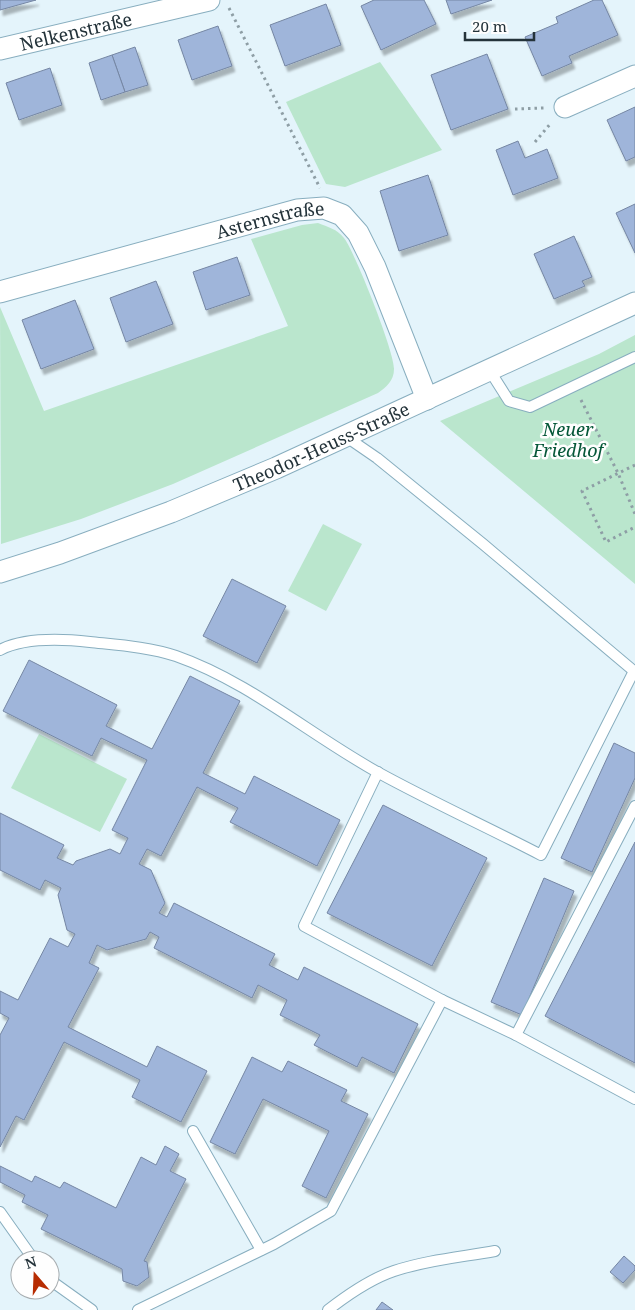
<svg xmlns="http://www.w3.org/2000/svg" width="635" height="1310" font-family="'Noto Serif',serif">
  <defs>
    <filter id="shadow"><feDropShadow dx="3" dy="5.5" stdDeviation="1" flood-color="#0004"/></filter>
  </defs>
  <rect width="100%" height="100%" fill="#e4f4fb"/>
  <g fill="#bae6cd">
    <polygon points="380,62 442,150 345,187 326,184 286,102"/>
    <path d="M 318,223 C 328,227 337,229 344,238 C 354,250 395,353 394,369 C 394,381 386,387 378,393 L 173,484 L 81,519 L 1,544 L 0,307 L 44,411 L 288,326 L 251,239 L 302,225 Z"/>
    <polygon points="635,335 635,584 440,421 599,354"/>
    <polygon points="323,524 362,544 326,611 288,591"/>
    <polygon points="39,734 127,779 100,832 11,788"/>
  </g>
  <g fill="#9fb5da" stroke="#7586a3" filter="url(#shadow)">
    <polygon points="0,0 36,0 0,10"/>
    <polygon points="374,0 424,0 436,24 381,50 361,6"/>
    <polygon points="446,0 492,0 451,14"/>
    <polygon points="594,0 602,0 618,35 569,56 572,63 542,76 525,37 558,23 556,17"/>
    <polygon points="326,4 341,45 285,66 270,25"/>
    <polygon points="218,26 232,66 192,80 178,40"/>
    <polygon points="135,47 148,85 125,92 112,55"/>
    <polygon points="487,54 508,109 451,130 431,75"/>
    <polygon points="112,55 125,92 101,100 89,63"/>
    <polygon points="50,68 62,105 19,120 6,83"/>
    <polygon points="635,107 635,157 626,161 607,120"/>
    <polygon points="518,141 525,158 547,149 558,178 513,195 496,150"/>
    <polygon points="428,175 448,235 399,251 380,191"/>
    <polygon points="635,204 635,253 616,213"/>
    <polygon points="574,236 592,277 582,281 585,286 554,299 534,254"/>
    <polygon points="237,257 250,295 206,310 193,272"/>
    <polygon points="156,281 173,324 126,342 110,298"/>
    <polygon points="75,300 94,349 41,369 22,320"/>
    <polygon points="232,579 286,606 257,663 203,636"/>
    <polygon points="29,660 117,705 106,726 152,749 190,676 240,701 203,773 245,794 254,776 340,820 317,866 230,822 238,808 197,787 161,856 147,849 139,864 151,870 165,903 159,913 167,917 174,903 275,954 269,965 298,980 304,967 418,1024 394,1073 362,1057 357,1067 314,1045 320,1035 280,1015 287,1000 258,985 252,998 154,948 159,937 150,932 146,939 107,950 97,945 89,963 99,968 68,1027 147,1067 157,1046 207,1071 181,1122 132,1097 140,1080 64,1042 24,1120 16,1116 0,1147 0,1035 9,1018 0,1013 0,991 18,1000 50,938 68,947 75,934 67,930 58,895 61,888 45,880 40,890 0,870 0,813 64,845 57,858 73,865 76,861 110,849 120,854 128,838 112,830 147,760 101,738 92,756 3,711"/>
    <polygon points="614,743 635,753 635,778 592,872 561,858"/>
    <polygon points="383,805 487,858 432,966 327,913"/>
    <polygon points="635,842 635,1063 545,1016"/>
    <polygon points="544,878 574,891 522,1015 491,1002"/>
    <polygon points="252,1057 282,1072 288,1061 347,1090 341,1101 368,1114 326,1198 302,1186 329,1131 263,1099 235,1154 210,1142"/>
    <polygon points="165,1146 179,1154 170,1171 186,1179 144,1261 147,1262 149,1277 137,1286 123,1281 122,1269 41,1229 48,1215 22,1202 25,1195 0,1182 0,1166 32,1182 35,1176 60,1188 64,1182 116,1208 141,1157 156,1165"/>
    <polygon points="624,1256 635,1266 635,1270 623,1283 610,1272"/>
    <polygon points="382,1302 393,1310 376,1310"/>
  </g>
  <g fill="none" stroke-linecap="round" stroke-linejoin="round">
    <defs>
      <g id="lane">
        <polyline points="490,371 509,401 530,407 635,357"/>
        <polyline points="345,436 377,458 483,544 635,672"/>
        <path d="M 0,650 C 25,637 63,639 90,642 C 118,645 149,647 176,656 C 250,682 310,735 379,773 C 432,802 487,827 541,855 L 634,671"/>
        <polyline points="378,772 304,926 442,1000"/>
        <polyline points="516,1035 635,806"/>
        <polyline points="193,1131 261,1250"/>
        <polyline points="0,1212 34,1260"/>
        <polyline points="50,1280 92,1310"/>
        <polyline points="138,1310 274,1244 331,1211 442,1000 516,1035 635,1099"/>
        <path d="M 328,1310 C 346,1296 373,1278 394,1271 C 427,1260 462,1257 495,1251"/>
      </g>
      <g id="street">
        <path id="s1" d="M 0,49 L 209,0"/>
        <polyline points="565,107 635,76"/>
        <path id="s2" d="M 0,292 L 297,210 L 324,208 L 342,215 L 358,233 L 375,267 L 427,399"/>
        <path id="s3" d="M 0,572 L 60,553 L 171,512 L 276,468 L 635,303"/>
      </g>
    </defs>
    <use href="#lane" stroke="#88aebf" stroke-width="12"/>
    <use href="#street" stroke="#88aebf" stroke-width="23"/>
    <g stroke="#8e9ea5" stroke-width="3" stroke-dasharray="2.5 4" stroke-linecap="butt">
      <polyline points="229,8 320,188"/>
      <polyline points="515,109 544,108"/>
      <polyline points="535,142 551,123"/>
      <polyline points="581,400 618,473 635,514"/>
      <polyline points="635,465 582,491 606,542 635,527"/>
    </g>
    <use href="#lane" stroke="#fff" stroke-width="10"/>
    <use href="#street" stroke="#fff" stroke-width="21"/>
  </g>
  <g text-anchor="middle" dominant-baseline="central" stroke-width="5" stroke-linejoin="round" paint-order="stroke">
    <g font-size="18" fill="#24333a" stroke="#fefefe">
      <text stroke="none"><textPath href="#s1" startOffset="78">Nelkenstraße</textPath></text>
      <text stroke="none"><textPath href="#s2" startOffset="280">Asternstraße</textPath></text>
      <text stroke="none"><textPath href="#s3" startOffset="345">Theodor-Heuss-Straße</textPath></text>
    </g>
    <g font-size="18" font-style="italic" fill="#055738" stroke="#fefefe">
      <text x="568" y="429">Neuer<tspan x="568" dy="21">Friedhof</tspan></text>
    </g>
  </g>
  <g transform="translate(35 1275) rotate(341)"><circle r="24" fill="#fefefe" stroke="#a7adb0"/>
  <path d="M0-4L9 19L0 12L-9 19Z" fill="#b72c02"/>
  <text y="-8" font-size="14" font-weight="bold" text-anchor="middle" fill="#24333a">N</text>
  </g>
  <path d="M465 32v8h69v-8" fill="none" stroke="#24333a" stroke-width="2.5"/>
  <text x="472" y="32" font-size="15" fill="#24333a" stroke="#fefefe" stroke-width="4" paint-order="stroke">20 m</text>
</svg>
